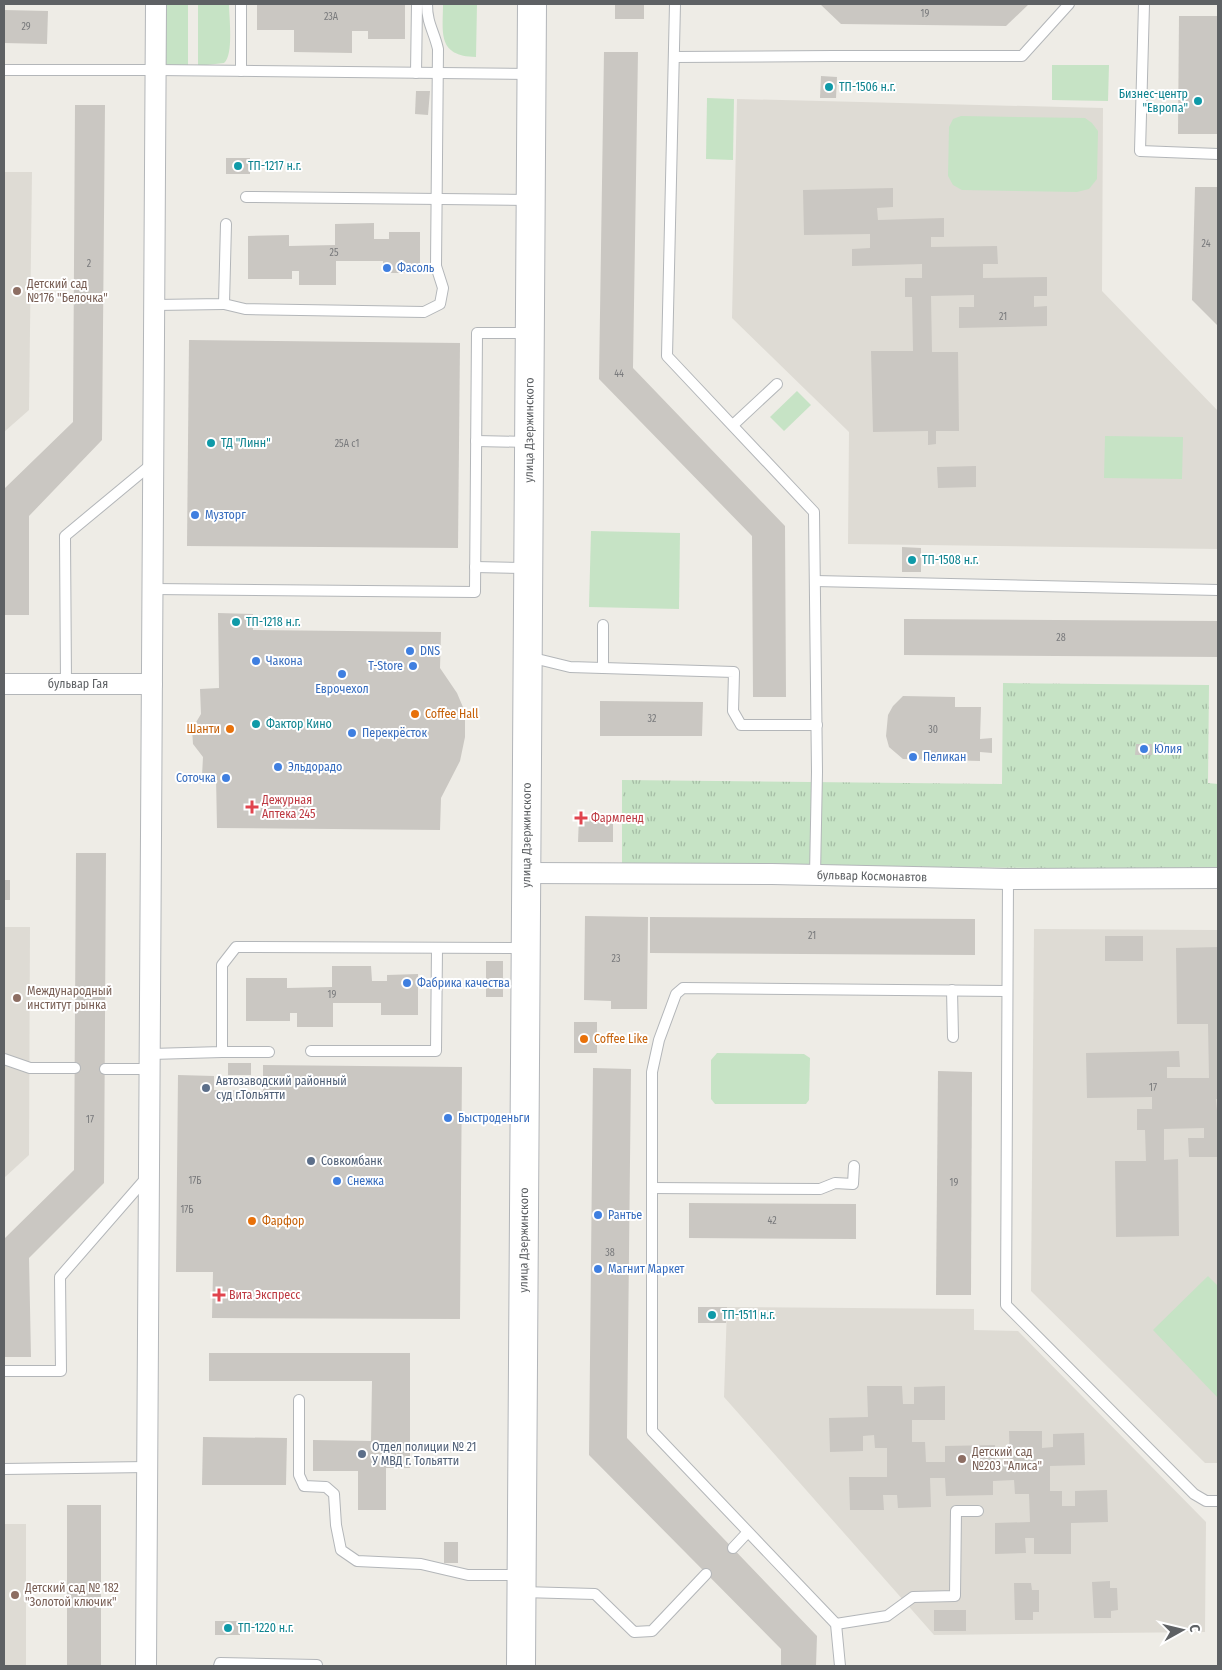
<svg xmlns="http://www.w3.org/2000/svg" width="1222" height="1670" font-family="'Fira Sans Condensed',sans-serif">
  <defs>
    <pattern id="park-tufts" width="24" height="20" patternUnits="userSpaceOnUse" patternTransform="scale(1.25)"><rect width="24" height="20" fill="#c6e3c5"/><path d="M3 7l-1-3M5 7V3M7 7l1-3M15 17l-1-3M17 17v-4M19 17l1-3" fill="none" stroke="#a4bba4"/></pattern>
  </defs>
  <rect width="100%" height="100%" fill="#eeece6"/>
  <g fill="#dedbd4">
    <polygon points="737,99 1103,108 1102,291 1218,411 1218,549 848,544 849,432 732,318"/>
    <polygon points="4,172 32,172 29,410 4,432"/>
    <polygon points="4,927 30,927 29,1155 4,1178"/>
    <polygon points="1034,929 1218,930 1218,1463 1205,1463 1031,1291"/>
    <polygon points="727,1307 974,1309 974,1330 1018,1331 1206,1522 1205,1632 934,1635 724,1397"/>
    <rect x="4" y="1524" width="22" height="142"/>
  </g>
  <g fill="#c6e3c5">
    <polygon points="160,4 188,4 188,66 166,67"/>
    <path d="M 198,4 L 229,4 C 229,17 234,55 224,63 L 198,66 Z"/>
    <path d="M 443,4 L 477,4 L 476,57 C 437,56 443,33 443,4 Z"/>
    <polygon points="1052,65 1109,65 1108,101 1052,100"/>
    <polygon points="707,98 734,99 733,160 706,159"/>
    <polygon points="961,116 1085,118 1092,123 1098,131 1097,179 1089,189 1077,192 962,190 953,185 948,176 949,127 953,119"/>
    <polygon points="797,391 811,405 784,431 770,417"/>
    <polygon points="1105,436 1183,437 1182,479 1104,478"/>
    <polygon points="591,531 680,533 679,609 589,607"/>
    <polygon points="717,1053 804,1054 810,1058 809,1100 806,1104 715,1104 711,1099 711,1060"/>
    <polygon points="1208,1276 1218,1286 1218,1398 1153,1330"/>
  </g>
  <polygon fill="url(#park-tufts)" points="1003,683 1209,685 1208,783 1218,784 1218,869 622,865 622,780 1002,784"/>
  <g fill="#cac7c2">
    <polygon points="257,4 405,4 405,39 368,39 368,31 352,31 352,53 294,52 294,30 257,30"/>
    <rect x="615" y="4" width="29" height="15"/>
    <polygon points="820,4 1029,4 1006,26 841,24"/>
    <polygon points="4,10 48,11 47,44 4,43"/>
    <polygon points="1179,16 1218,16 1218,134 1178,134"/>
    <polygon points="604,52 638,52 633,368 785,526 786,697 753,697 752,536 599,379"/>
    <polygon points="821,76 837,77 836,98 820,98"/>
    <polygon points="416,91 430,91 428,115 415,114"/>
    <polygon points="75,105 105,105 102,440 29,516 29,615 4,615 4,489 73,422"/>
    <rect x="226" y="158" width="24" height="16"/>
    <polygon points="1195,187 1218,187 1218,326 1192,300"/>
    <polygon points="893,188 893,207 877,208 878,220 944,218 944,237 931,237 931,247 997,246 998,264 983,264 983,278 1047,277 1047,296 1034,296 1034,307 1047,306 1047,326 959,328 959,307 974,307 974,295 931,296 932,352 958,352 959,431 936,431 936,444 928,445 928,431 873,432 871,351 913,351 912,297 905,297 905,278 922,278 922,264 852,266 852,249 870,248 870,234 804,235 803,190"/>
    <polygon points="374,223 374,239 389,239 389,232 420,232 420,273 383,273 383,261 336,261 336,285 299,285 299,271 292,271 292,279 248,279 248,236 289,235 289,246 335,245 335,224"/>
    <polygon points="189,340 460,343 458,548 187,546"/>
    <polygon points="976,466 976,487 938,488 937,467"/>
    <polygon points="902,547 921,548 921,572 902,572"/>
    <polygon points="218,613 253,614 253,630 441,632 440,668 457,693 465,712 465,737 460,761 441,798 440,830 217,828 216,776 202,776 203,757 193,744 192,729 201,714 200,689 219,688"/>
    <polygon points="904,619 1218,621 1218,657 904,655"/>
    <polygon points="903,696 955,697 955,707 981,707 980,739 992,738 992,753 980,752 980,761 903,759 889,747 886,736 888,715 893,706"/>
    <polygon points="600,701 703,702 702,736 600,736"/>
    <polygon points="1136,744 1152,744 1152,755 1135,755"/>
    <polygon points="579,817 613,817 613,842 578,842"/>
    <polygon points="76,853 106,853 104,1183 29,1258 31,1357 4,1357 4,1239 74,1170"/>
    <rect x="4" y="880" width="6" height="20"/>
    <polygon points="585,916 648,917 647,1009 611,1009 611,1001 584,1000"/>
    <polygon points="650,917 975,919 975,955 650,953"/>
    <rect x="1105" y="936" width="38" height="25"/>
    <polygon points="1218,947 1218,1099 1216,1099 1217,1110 1218,1110 1218,1157 1189,1157 1188,1138 1204,1138 1204,1128 1164,1129 1164,1160 1178,1159 1179,1236 1116,1237 1115,1161 1146,1161 1145,1130 1137,1130 1137,1109 1152,1109 1152,1097 1087,1098 1086,1053 1179,1051 1180,1067 1167,1067 1167,1078 1209,1078 1208,1024 1177,1024 1176,948"/>
    <rect x="486" y="961" width="17" height="36"/>
    <polygon points="332,966 371,966 372,981 387,981 387,975 418,974 418,1015 381,1015 381,1003 333,1003 333,1027 297,1027 297,1013 290,1013 290,1021 246,1021 246,978 287,978 287,988 332,987"/>
    <rect x="574" y="1022" width="23" height="31"/>
    <rect x="228" y="1063" width="23" height="12"/>
    <polygon points="263,1065 462,1067 460,1319 212,1318 213,1272 176,1272 178,1075 214,1076 214,1090 263,1091"/>
    <polygon points="593,1068 631,1069 627,1438 817,1636 816,1666 781,1666 781,1649 589,1455"/>
    <polygon points="938,1071 972,1072 971,1295 936,1295"/>
    <polygon points="689,1203 856,1204 856,1239 689,1238"/>
    <polygon points="698,1307 727,1307 726,1323 698,1323"/>
    <polygon points="209,1353 410,1353 410,1468 386,1468 386,1510 358,1510 358,1471 313,1471 313,1440 371,1441 372,1381 209,1381"/>
    <polygon points="867,1386 902,1386 903,1404 914,1404 914,1387 945,1386 945,1420 912,1420 912,1442 925,1442 926,1462 945,1462 945,1446 995,1445 995,1464 1010,1464 1009,1431 1042,1431 1042,1448 1053,1447 1053,1434 1084,1433 1085,1465 1050,1466 1050,1491 1062,1491 1062,1506 1075,1506 1075,1491 1107,1490 1108,1522 1071,1523 1071,1554 1034,1554 1034,1538 1025,1538 1026,1553 995,1554 995,1523 1030,1522 1029,1494 1015,1494 1014,1480 993,1481 993,1495 946,1496 945,1478 930,1478 931,1507 898,1508 897,1495 883,1495 884,1510 850,1510 849,1477 887,1477 887,1448 875,1448 874,1435 863,1436 863,1451 830,1452 829,1418 868,1417"/>
    <polygon points="203,1437 287,1438 286,1485 202,1485"/>
    <rect x="67" y="1505" width="34" height="161"/>
    <rect x="444" y="1542" width="14" height="21"/>
    <polygon points="1110,1581 1110,1588 1117,1588 1118,1610 1111,1611 1111,1618 1094,1618 1092,1582"/>
    <polygon points="1014,1583 1031,1583 1032,1590 1039,1590 1039,1612 1033,1612 1033,1620 1015,1620"/>
    <rect x="934" y="1610" width="32" height="21"/>
    <rect x="215" y="1621" width="25" height="14"/>
  </g>
  <g fill="none" stroke-linecap="round" stroke-linejoin="round">
    <defs>
      <g id="service">
        <polyline points="675,4 667,356 814,512 817,772 815,875"/>
        <polyline points="1144,4 1140,151 1218,154"/>
        <polyline points="674,57 834,56 1022,56 1069,4"/>
        <polyline points="4,70 156,70 530,74"/>
        <polyline points="241,71 241,4"/>
        <polyline points="416,73 417,4"/>
        <polyline points="246,197 530,200"/>
        <path d="M 224,304 L 245,309 L 424,312 L 440,304 L 443,288 L 436,266 L 438,49 C 434,31 427,24 427,4"/>
        <polyline points="155,305 224,304 226,224"/>
        <polyline points="733,425 777,384"/>
        <polyline points="476,441 528,442"/>
        <polyline points="475,567 527,568"/>
        <polyline points="815,581 1218,590"/>
        <polyline points="153,589 475,592 477,333 530,333"/>
        <polyline points="529,657 570,667 734,672 733,711 741,725 817,725"/>
        <polyline points="603,668 603,625"/>
        <polyline points="66,684 65,536 153,463"/>
        <polyline points="1008,879 1006,1305 1194,1494 1206,1501 1218,1501"/>
        <polyline points="952,990 953,1037"/>
        <polyline points="311,1051 436,1051 437,948"/>
        <polyline points="222,1052 269,1052"/>
        <polyline points="151,1054 222,1052 222,965 236,947 526,948"/>
        <polyline points="4,1059 30,1068 75,1068"/>
        <polyline points="105,1069 150,1069"/>
        <polyline points="652,1188 820,1189 835,1183 853,1184 854,1166"/>
        <polyline points="4,1371 61,1371 60,1277 147,1177"/>
        <polyline points="299,1400 299,1475 304,1486 326,1487 334,1494 336,1525 341,1550 357,1561 421,1564 468,1575 520,1575"/>
        <polyline points="4,1469 147,1467"/>
        <polyline points="733,1548 747,1533"/>
        <polyline points="522,1592 595,1594 634,1632 652,1631 706,1574"/>
        <polyline points="836,1624 887,1616 913,1597 955,1596 956,1511 978,1511"/>
        <polyline points="219,1666 220,1663 317,1665"/>
        <polyline points="840,1666 836,1624 652,1431 652,1072 659,1040 676,994 683,988 1006,991"/>
      </g>
      <g id="minor">
        <path id="s1" d="M 4,684 L 152,684"/>
        <path id="s2" d="M 527,873 L 772,874 L 1008,879 L 1218,878"/>
        <polyline points="146,1666 156,4"/>
      </g>
      <g id="secondary">
        <path id="s3" d="M 521,1666 L 532,4"/>
      </g>
    </defs>
    <use href="#service" stroke="#b3b6b9" stroke-width="12"/>
    <use href="#minor" stroke="#b3b6b9" stroke-width="22"/>
    <use href="#secondary" stroke="#b2b5b9" stroke-width="30"/>
    <use href="#service" stroke="#fff" stroke-width="10"/>
    <use href="#minor" stroke="#fff" stroke-width="20"/>
    <use href="#secondary" stroke="#fff" stroke-width="28"/>
  </g>
  <g fill="#0f9aa8" stroke="#fff" stroke-width="2">
    <circle cx="829" cy="87" r="5"/>
    <circle cx="1198" cy="101" r="5"/>
    <circle cx="238" cy="166" r="5"/>
    <circle cx="211" cy="443" r="5"/>
    <circle cx="912" cy="560" r="5"/>
    <circle cx="236" cy="622" r="5"/>
    <circle cx="256" cy="724" r="5"/>
    <circle cx="712" cy="1315" r="5"/>
    <circle cx="228" cy="1628" r="5"/>
  </g>
  <g fill="#3f7fe0" stroke="#fff" stroke-width="2">
    <circle cx="387" cy="268" r="5"/>
    <circle cx="195" cy="515" r="5"/>
    <circle cx="410" cy="651" r="5"/>
    <circle cx="256" cy="661" r="5"/>
    <circle cx="413" cy="666" r="5"/>
    <circle cx="342" cy="674" r="5"/>
    <circle cx="352" cy="733" r="5"/>
    <circle cx="1144" cy="749" r="5"/>
    <circle cx="913" cy="757" r="5"/>
    <circle cx="278" cy="767" r="5"/>
    <circle cx="226" cy="778" r="5"/>
    <circle cx="407" cy="983" r="5"/>
    <circle cx="448" cy="1118" r="5"/>
    <circle cx="337" cy="1181" r="5"/>
    <circle cx="598" cy="1215" r="5"/>
    <circle cx="598" cy="1269" r="5"/>
  </g>
  <g fill="#8d6e63" stroke="#fff" stroke-width="2">
    <circle cx="17" cy="291" r="5"/>
    <circle cx="17" cy="998" r="5"/>
    <circle cx="962" cy="1459" r="5"/>
    <circle cx="15" cy="1595" r="5"/>
  </g>
  <g fill="#e8710a" stroke="#fff" stroke-width="2">
    <circle cx="415" cy="714" r="5"/>
    <circle cx="230" cy="729" r="5"/>
    <circle cx="584" cy="1039" r="5"/>
    <circle cx="252" cy="1221" r="5"/>
  </g>
  <g fill="#e0444e" stroke="#fff" stroke-width="2">
    <path d="M249.5 799.5h5v5h5v5h-5v5h-5v-5h-5v-5h5z"/>
    <path d="M578.5 810.5h5v5h5v5h-5v5h-5v-5h-5v-5h5z"/>
    <path d="M216.5 1287.5h5v5h5v5h-5v5h-5v-5h-5v-5h5z"/>
  </g>
  <g fill="#5c6f8a" stroke="#fff" stroke-width="2">
    <circle cx="206" cy="1088" r="5"/>
    <circle cx="311" cy="1161" r="5"/>
    <circle cx="362" cy="1454" r="5"/>
  </g>
  <g text-anchor="middle" dominant-baseline="central" stroke-width="4" stroke-linejoin="round" paint-order="stroke">
    <g font-size="10" fill="#797a7c">
      <text x="925" y="14">19</text>
      <text x="331" y="17">23А</text>
      <text x="26" y="27">29</text>
      <text x="1206" y="244">24</text>
      <text x="334" y="253">25</text>
      <text x="89" y="264">2</text>
      <text x="1003" y="317">21</text>
      <text x="619" y="374">44</text>
      <text x="347" y="444">25А с1</text>
      <text x="1061" y="638">28</text>
      <text x="652" y="719">32</text>
      <text x="933" y="730">30</text>
      <text x="812" y="936">21</text>
      <text x="616" y="959">23</text>
      <text x="332" y="995">19</text>
      <text x="1153" y="1088">17</text>
      <text x="90" y="1120">17</text>
      <text x="195" y="1181">17Б</text>
      <text x="954" y="1183">19</text>
      <text x="187" y="1210">17Б</text>
      <text x="772" y="1221">42</text>
      <text x="610" y="1253">38</text>
    </g>
    <g font-size="12" fill="#0d838f" stroke="#fff" text-anchor="start">
      <text x="839" y="87">ТП-1506 н.г.</text>
      <text x="1188" y="94" text-anchor="end">Бизнес-центр<tspan x="1188" dy="14">"Европа"</tspan></text>
      <text x="248" y="166">ТП-1217 н.г.</text>
      <text x="221" y="443">ТД "Линн"</text>
      <text x="922" y="560">ТП-1508 н.г.</text>
      <text x="246" y="622">ТП-1218 н.г.</text>
      <text x="266" y="724">Фактор Кино</text>
      <text x="722" y="1315">ТП-1511 н.г.</text>
      <text x="238" y="1628">ТП-1220 н.г.</text>
    </g>
    <g font-size="12" fill="#366cbe" stroke="#fff" text-anchor="start">
      <text x="397" y="268">Фасоль</text>
      <text x="205" y="515">Музторг</text>
      <text x="420" y="651">DNS</text>
      <text x="266" y="661">Чакона</text>
      <text x="403" y="666" text-anchor="end">T-Store</text>
      <text x="342" y="689" text-anchor="middle">Еврочехол</text>
      <text x="362" y="733">Перекрёсток</text>
      <text x="1154" y="749">Юлия</text>
      <text x="923" y="757">Пеликан</text>
      <text x="288" y="767">Эльдорадо</text>
      <text x="216" y="778" text-anchor="end">Соточка</text>
      <text x="417" y="983">Фабрика качества</text>
      <text x="458" y="1118">Быстроденьги</text>
      <text x="347" y="1181">Снежка</text>
      <text x="608" y="1215">Рантье</text>
      <text x="608" y="1269">Магнит Маркет</text>
    </g>
    <g font-size="12" fill="#785e54" stroke="#fff" text-anchor="start">
      <text x="27" y="284">Детский сад<tspan x="27" dy="14">№176 "Белочка"</tspan></text>
      <text x="27" y="991">Международный<tspan x="27" dy="14">институт рынка</tspan></text>
      <text x="972" y="1452">Детский сад<tspan x="972" dy="14">№203 "Алиса"</tspan></text>
      <text x="25" y="1588">Детский сад № 182<tspan x="25" dy="14">"Золотой ключик"</tspan></text>
    </g>
    <g font-size="12" fill="#5e6164" stroke="#fff">
      <text stroke="none"><textPath href="#s3" startOffset="1236">улица Дзержинского</textPath></text>
      <text stroke="none"><textPath href="#s1" startOffset="74">бульвар Гая</textPath></text>
      <text stroke="none"><textPath href="#s3" startOffset="831">улица Дзержинского</textPath></text>
      <text stroke="none"><textPath href="#s2" startOffset="345">бульвар Космонавтов</textPath></text>
      <text stroke="none"><textPath href="#s3" startOffset="426">улица Дзержинского</textPath></text>
    </g>
    <g font-size="12" fill="#c56008" stroke="#fff" text-anchor="start">
      <text x="425" y="714">Coffee Hall</text>
      <text x="220" y="729" text-anchor="end">Шанти</text>
      <text x="594" y="1039">Coffee Like</text>
      <text x="262" y="1221">Фарфор</text>
    </g>
    <g font-size="12" fill="#be3a42" stroke="#fff" text-anchor="start">
      <text x="262" y="800">Дежурная<tspan x="262" dy="14">Аптека 245</tspan></text>
      <text x="591" y="818">Фармленд</text>
      <text x="229" y="1295">Вита Экспресс</text>
    </g>
    <g font-size="12" fill="#4e5e75" stroke="#fff" text-anchor="start">
      <text x="216" y="1081">Автозаводский районный<tspan x="216" dy="14">суд г.Тольятти</tspan></text>
      <text x="321" y="1161">Совкомбанк</text>
      <text x="372" y="1447">Отдел полиции № 21<tspan x="372" dy="14">У МВД г. Тольятти</tspan></text>
    </g>
  </g>
  <rect width="1222" height="1670" fill="none" stroke="#5e6164" stroke-width="10"/>
  <g transform="translate(1182 1630) rotate(82)" stroke="#ffffff" stroke-width="4" paint-order="stroke">
  <path d="M0-4L9 19L0 12L-9 19Z" fill="#5e6164"/>
  <text y="-8" font-size="14" font-weight="bold" text-anchor="middle" fill="#5e6164">С</text>
  </g>
</svg>
